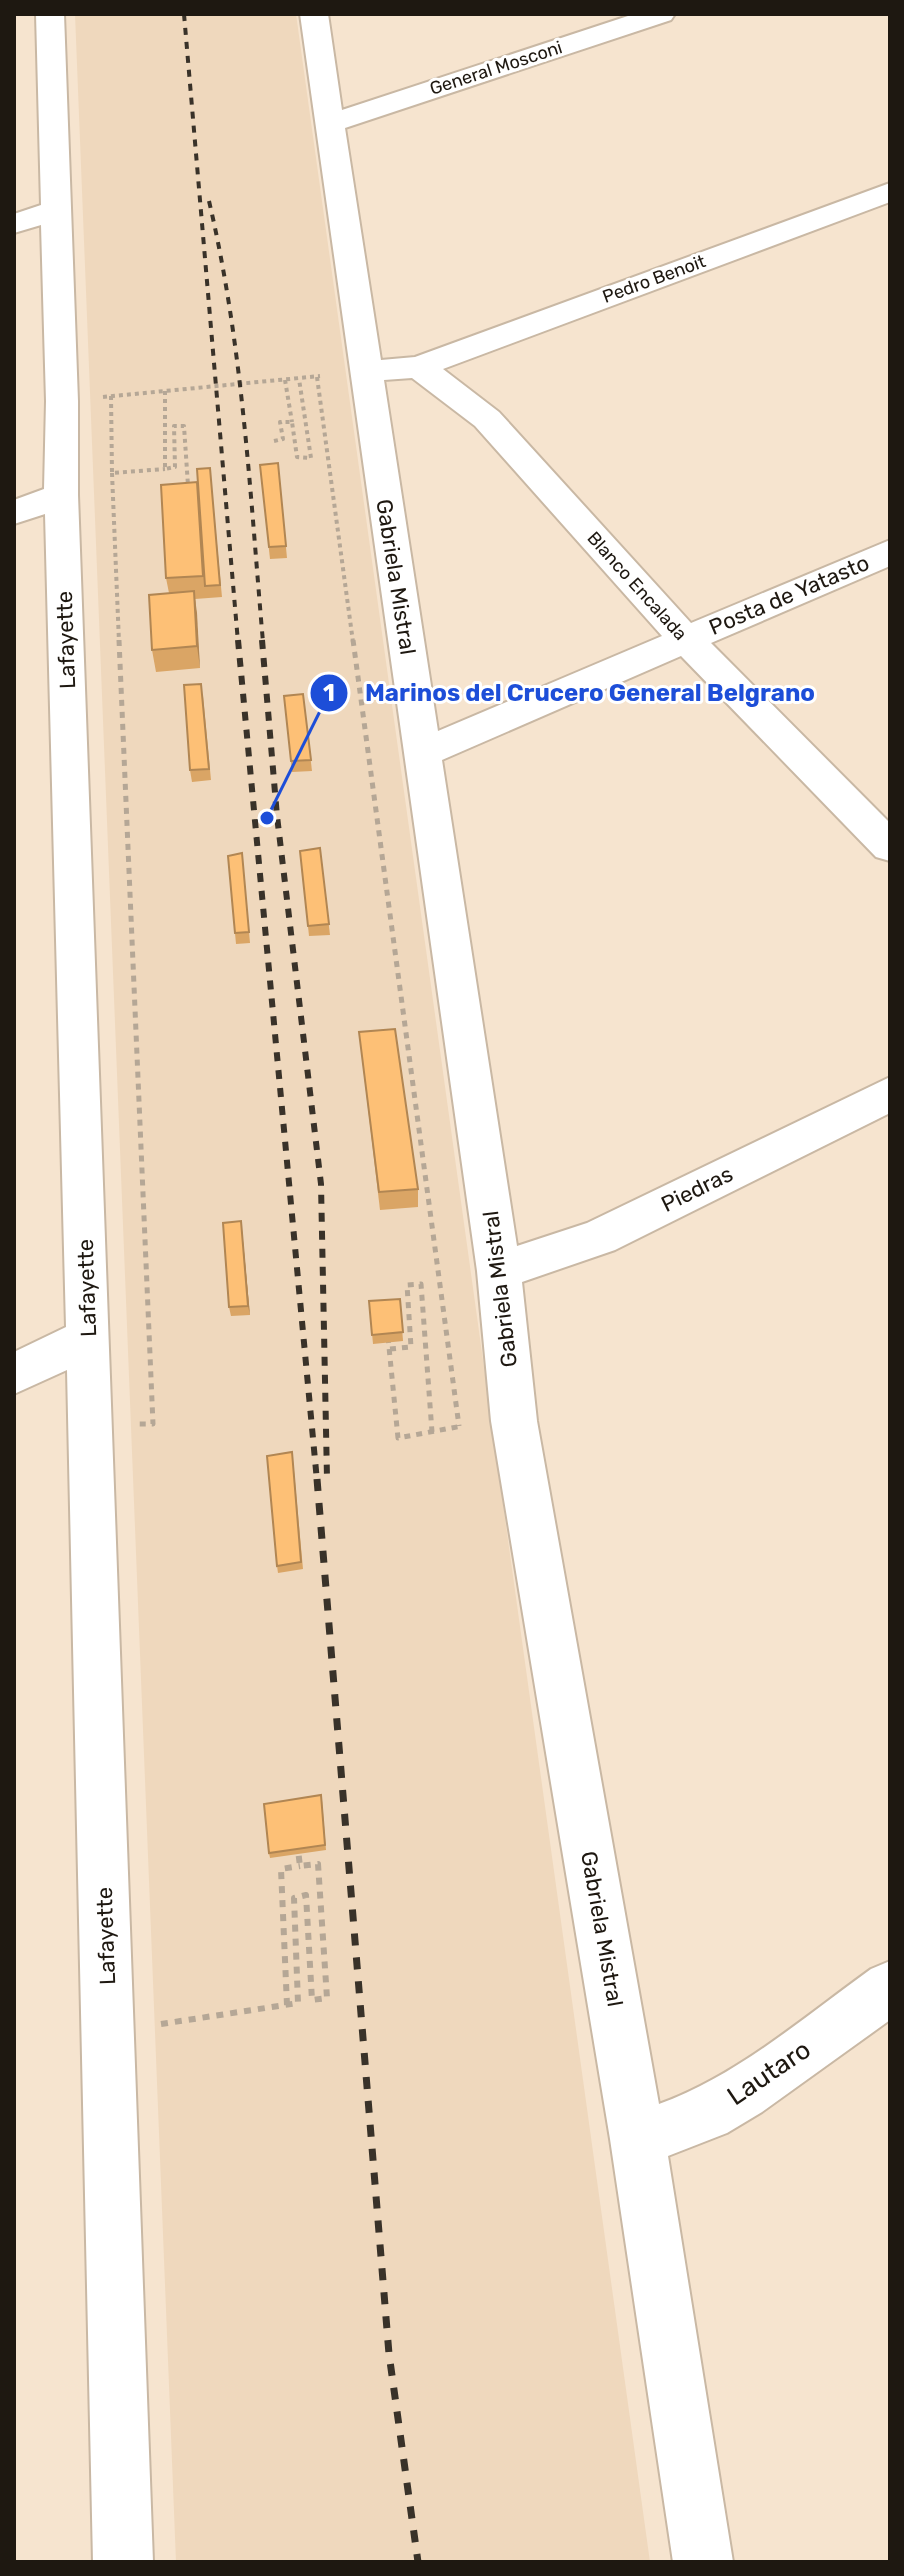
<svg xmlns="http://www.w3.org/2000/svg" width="904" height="2576" font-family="Rubik,sans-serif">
  <rect width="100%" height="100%" fill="#f6e4cf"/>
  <polygon fill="#efd8bd" points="75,14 296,14 650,2562 176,2562"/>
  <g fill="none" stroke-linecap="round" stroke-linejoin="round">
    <defs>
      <g id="minor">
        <polygon points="36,14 64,14 78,401 78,495 153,2562 93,2562 67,1370 14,1394 14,1352 66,1327 45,514 14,524 14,500 44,489 46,401 41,225 14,233 14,214 41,205"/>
        <path d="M 300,14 L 328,14 L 342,110 L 634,14 L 675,14 L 671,20 L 345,128 L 381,360 L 415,357 L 890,183 L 890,202 L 443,369 L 499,412 L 691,623 L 890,540 L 890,566 L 711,643 L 890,823 L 890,861 L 876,857 L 681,656 L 442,760 L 517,1246 L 587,1223 L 890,1077 L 890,1113 L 615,1250 L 522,1282 L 537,1421 L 659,2104 C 737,2076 804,2017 871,1969 L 890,1961 L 890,2020 L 762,2112 L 727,2133 L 668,2156 L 733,2562 L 673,2562 L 610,2139 L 491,1421 L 477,1271 ZM 412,378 L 475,426 L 662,636 L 438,731 L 384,380 Z"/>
      </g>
    </defs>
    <use href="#minor" stroke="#c9b8a4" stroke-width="4"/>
    <g stroke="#b5a796" stroke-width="4" stroke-dasharray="4 4" stroke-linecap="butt">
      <polyline points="317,377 353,642"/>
      <polyline points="285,380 292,422"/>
      <polyline points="165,391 165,469 175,467 174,426 184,426 188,486"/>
      <polyline points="111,396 112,473 165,469"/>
      <polyline points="103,397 320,376"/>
      <polyline points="274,441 283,439 280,422 292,422 297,457 311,458 299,379"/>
      <polyline points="112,473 119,642"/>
    </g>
    <g stroke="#b5a796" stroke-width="5" stroke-dasharray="6 6" stroke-linecap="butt">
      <polyline points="119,640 153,1424 138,1424"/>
      <polyline points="353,640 459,1426"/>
      <polyline points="388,1337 398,1438 462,1426"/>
      <polyline points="390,1349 411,1347 407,1285 421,1284 432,1432"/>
    </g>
    <g stroke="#b5a796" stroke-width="6" stroke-dasharray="7 7" stroke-linecap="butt">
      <polyline points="287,2005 281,1869 300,1866"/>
      <polyline points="161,2024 298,2003 294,1898 306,1895 312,2000 327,1998 318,1864 300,1866 298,1850"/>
    </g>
    <use href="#minor" fill="#fff" fill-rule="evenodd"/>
    <g stroke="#393229" stroke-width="4" stroke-dasharray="7 7" stroke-linecap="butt">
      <polyline points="184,14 238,642"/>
      <path d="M 209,201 C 243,346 250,494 263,642"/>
    </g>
    <g stroke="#393229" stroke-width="6" stroke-dasharray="9 9" stroke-linecap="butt">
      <polyline points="238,640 317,1481"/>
      <polyline points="262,640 277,816 321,1184 327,1478"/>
    </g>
    <polyline stroke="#393229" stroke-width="7" stroke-dasharray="12 12" stroke-linecap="butt" points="317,1479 389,2354 418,2562"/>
  </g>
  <g fill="#daa565">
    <polygon points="278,463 287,558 270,559 260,465"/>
    <polygon points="211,480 222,597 195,599 200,668 156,672 152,650 169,593 166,578 198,492"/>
    <polygon points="303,694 312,771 292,772 284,696"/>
    <polygon points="203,696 211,780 192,782 190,770"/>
    <polygon points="320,848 330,935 309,936 300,851"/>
    <polygon points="242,853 250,943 236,944 235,933"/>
    <polygon points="359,1032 418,1189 418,1207 380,1210"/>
    <polygon points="241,1221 250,1315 231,1316 229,1307"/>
    <polygon points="400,1299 403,1341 373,1344 369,1301"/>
    <polygon points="293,1460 303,1569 278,1573 277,1566"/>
    <polygon points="322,1800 326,1850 270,1858 269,1853"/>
  </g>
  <g fill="#b18653">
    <polygon points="194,591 197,613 200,668 197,646"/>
    <polygon points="241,1221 242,1230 250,1315 248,1306"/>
  </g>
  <g fill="#fdc076" stroke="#b18653" stroke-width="2">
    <polygon points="278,463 286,546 269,547 260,465"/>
    <polygon points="210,468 220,585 205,586 197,469"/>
    <polygon points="197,482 203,576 166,578 161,485"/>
    <polygon points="194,591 197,646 152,650 149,595"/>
    <polygon points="201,684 209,769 190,770 184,685"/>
    <polygon points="303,694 311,760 291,761 284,696"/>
    <polygon points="320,848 329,924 308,926 300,851"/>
    <polygon points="242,853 249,932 235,933 228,856"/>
    <polygon points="395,1029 418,1189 379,1192 359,1032"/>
    <polygon points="241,1221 248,1306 229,1307 223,1223"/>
    <polygon points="400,1299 403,1332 372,1335 369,1301"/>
    <polygon points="292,1452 301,1562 277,1566 267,1456"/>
    <polygon points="321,1795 325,1845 269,1853 264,1804"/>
  </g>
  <g text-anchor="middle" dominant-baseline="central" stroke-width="6" stroke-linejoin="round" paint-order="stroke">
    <g font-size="18" fill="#1e1811" stroke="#fff">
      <text transform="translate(496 68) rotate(-18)">General Mosconi</text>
      <text transform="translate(654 279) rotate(-20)">Pedro Benoit</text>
      <text transform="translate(637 586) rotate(48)">Blanco Encalada</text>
    </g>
    <g font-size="22" fill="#1e1811" stroke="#fff">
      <text transform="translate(396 577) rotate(81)">Gabriela Mistral</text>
      <text transform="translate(789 595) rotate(-23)">Posta de Yatasto</text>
      <text transform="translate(66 640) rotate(-92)">Lafayette</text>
      <text transform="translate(697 1189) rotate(-26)">Piedras</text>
      <text transform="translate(87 1288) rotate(-92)">Lafayette</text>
      <text transform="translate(500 1289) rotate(-97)">Gabriela Mistral</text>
      <text transform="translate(602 1929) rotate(80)">Gabriela Mistral</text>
      <text transform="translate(106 1936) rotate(-92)">Lafayette</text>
    </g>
    <g font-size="26" fill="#1e1811" stroke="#fff">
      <text transform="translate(769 2073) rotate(-34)">Lautaro</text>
    </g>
  </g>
  <path fill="none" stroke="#1d4ed8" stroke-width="3" d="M267 818L329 693"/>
  <g fill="#1d4ed8" stroke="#fff" stroke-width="3">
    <circle cx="267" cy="818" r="8"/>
    <circle cx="329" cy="693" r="20"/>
  </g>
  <g font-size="24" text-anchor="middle" font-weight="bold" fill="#fff">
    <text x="329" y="701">1</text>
  </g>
  <g font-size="24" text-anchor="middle" font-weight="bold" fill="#1d4ed8" stroke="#fff" stroke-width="6" stroke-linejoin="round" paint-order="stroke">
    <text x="590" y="701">Marinos del Crucero General Belgrano</text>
  </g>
  <rect width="904" height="2576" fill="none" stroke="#1e1811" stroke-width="32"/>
</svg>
